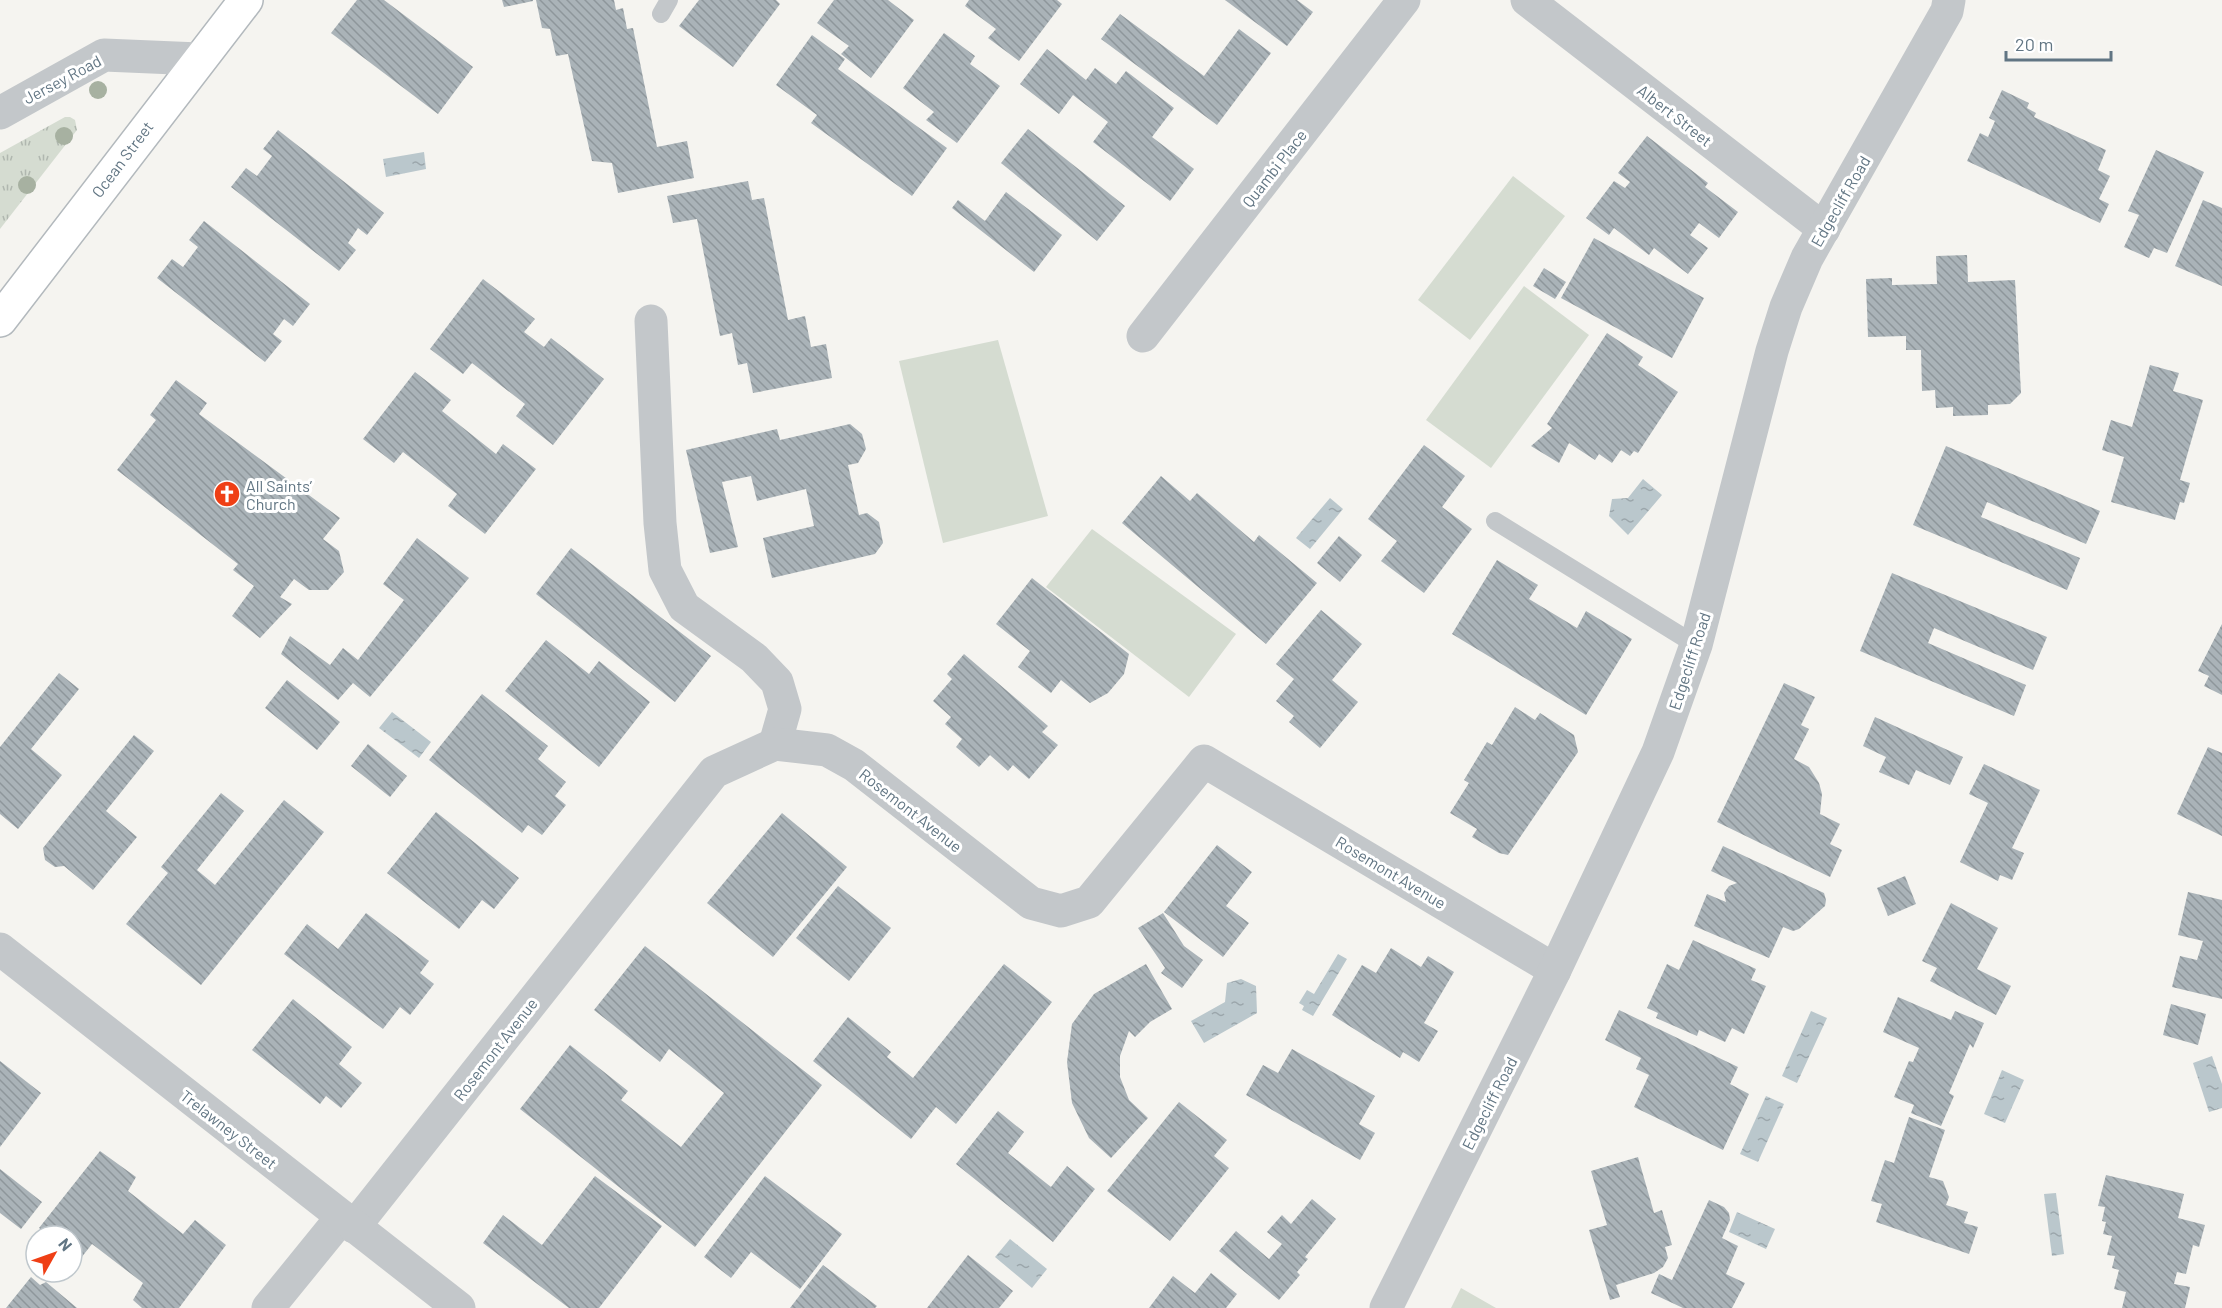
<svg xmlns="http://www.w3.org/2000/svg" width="2222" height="1308" font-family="Barlow,sans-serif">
  <defs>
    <pattern id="park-tufts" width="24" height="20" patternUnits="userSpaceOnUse" patternTransform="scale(1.5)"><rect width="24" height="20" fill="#d5dcd1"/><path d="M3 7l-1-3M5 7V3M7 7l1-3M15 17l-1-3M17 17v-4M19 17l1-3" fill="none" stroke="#b0b7af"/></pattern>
    <pattern id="water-ripples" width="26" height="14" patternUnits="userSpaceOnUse" patternTransform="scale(1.5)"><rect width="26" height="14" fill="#bac7cc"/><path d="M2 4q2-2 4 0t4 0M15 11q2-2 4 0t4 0" fill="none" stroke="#9ba6ab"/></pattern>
    <pattern id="building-back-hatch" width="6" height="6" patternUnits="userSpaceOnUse" patternTransform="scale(1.5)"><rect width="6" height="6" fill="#aab3b8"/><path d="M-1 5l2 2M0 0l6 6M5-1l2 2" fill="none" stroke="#8e969b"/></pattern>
  </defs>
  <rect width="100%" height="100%" fill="#f5f4f0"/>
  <g fill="#d5dcd1">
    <polygon points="1513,176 1565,216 1470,340 1418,300"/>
    <polygon points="1524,286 1589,335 1491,468 1426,420"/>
    <polygon points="998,340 1048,516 943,543 899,361"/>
    <polygon points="1092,529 1236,634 1189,697 1046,587"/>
    <polygon points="1461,1288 1496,1308 1451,1308"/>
  </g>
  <polygon fill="url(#park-tufts)" points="65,117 70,117 75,120 77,130 0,229 0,153"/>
  <g fill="url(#water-ripples)">
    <polygon points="424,152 426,169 386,177 383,159"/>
    <polygon points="1643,479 1662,495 1628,535 1609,516 1612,499 1628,498"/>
    <polygon points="1330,498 1343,509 1310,549 1296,538"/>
    <polygon points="392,712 431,742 419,758 379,728"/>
    <polygon points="1338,954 1347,959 1313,1016 1302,1010 1304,1006 1299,1003 1307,990 1314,994"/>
    <polygon points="1241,979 1256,986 1257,1013 1204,1043 1191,1021 1225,1002 1227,983"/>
    <polygon points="1811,1011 1827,1018 1797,1083 1782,1076"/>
    <polygon points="2212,1056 2222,1084 2222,1108 2209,1112 2193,1063"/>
    <polygon points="2002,1070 2024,1080 2005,1123 1984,1114"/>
    <polygon points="1766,1096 1784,1104 1758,1162 1740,1154"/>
    <polygon points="2056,1193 2064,1254 2052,1256 2044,1194"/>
    <polygon points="1737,1212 1775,1229 1766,1249 1729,1232"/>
    <polygon points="1010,1239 1047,1269 1032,1288 995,1257"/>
  </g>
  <g fill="url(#building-back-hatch)">
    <polygon points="357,0 384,0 473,67 438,114 331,33"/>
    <polygon points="502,0 533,0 533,1 504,7"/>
    <polygon points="536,0 614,0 616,10 623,8 627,29 633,28 657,147 687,141 694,178 618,193 612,163 592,161 568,54 556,56 550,29 542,28"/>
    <polygon points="699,0 776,0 780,4 733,67 679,26"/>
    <polygon points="834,0 888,0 914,20 871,78 841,54 849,46 817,23"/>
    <polygon points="969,0 1057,0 1062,4 1019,61 988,38 996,29 965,6"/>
    <polygon points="1225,0 1297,0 1313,12 1287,46"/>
    <polygon points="1120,14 1204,76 1239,29 1271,53 1217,125 1101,39"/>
    <polygon points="944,33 975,56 970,64 1000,86 957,143 926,120 934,112 903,88"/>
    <polygon points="812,35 845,59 838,69 947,148 912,196 811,123 817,115 776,85"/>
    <polygon points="1047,49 1086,80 1095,68 1116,84 1126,71 1174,108 1152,137 1194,169 1170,201 1093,142 1108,122 1073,95 1059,114 1020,84"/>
    <polygon points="2002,90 2029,103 2027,108 2036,113 2034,117 2106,150 2098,170 2110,176 2099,199 2109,204 2100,223 1967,161 1980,133 1988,137 1995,121 1989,118"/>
    <polygon points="1028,129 1125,206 1097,241 1001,163"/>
    <polygon points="278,130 384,213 367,235 358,228 348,243 356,250 339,271 231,187 246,168 257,176 272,156 263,149"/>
    <polygon points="1647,136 1708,183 1705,187 1738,212 1719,238 1699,223 1690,235 1708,248 1688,274 1654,248 1649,255 1614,228 1609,235 1586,218 1614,181 1625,188 1630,182 1618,173"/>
    <polygon points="2156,150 2204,172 2167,253 2154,248 2149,258 2124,247 2139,215 2128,211"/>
    <polygon points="748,181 752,200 764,198 788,320 805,316 811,347 826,344 832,378 753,393 747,363 738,365 732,333 720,336 697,219 673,223 667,196"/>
    <polygon points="1006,192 1062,235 1034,272 952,208 958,200 985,221"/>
    <polygon points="2203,200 2222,208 2222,286 2175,266"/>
    <polygon points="204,221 310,304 293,326 284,319 273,334 282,341 265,362 157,278 172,259 183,267 198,247 189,240"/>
    <polygon points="1594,238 1704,298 1672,358 1561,298"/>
    <polygon points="1967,255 1968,282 2015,280 2021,393 2010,404 1988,405 1988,415 1953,416 1953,407 1936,408 1935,390 1922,391 1921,350 1906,350 1906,336 1868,337 1866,279 1892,278 1892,285 1937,284 1936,256"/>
    <polygon points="1544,268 1566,282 1555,299 1533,286"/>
    <polygon points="483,279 535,319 524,332 544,347 551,338 604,379 553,445 516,416 525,404 472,363 463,374 430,349"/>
    <polygon points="1607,333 1643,357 1638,365 1678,392 1638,453 1634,451 1630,456 1621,450 1612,463 1599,454 1595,460 1569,443 1559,463 1531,446 1552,428 1547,424"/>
    <polygon points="2150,365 2179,373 2173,391 2203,400 2180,480 2190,483 2184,503 2180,502 2175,520 2111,502 2124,457 2102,450 2111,420 2132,427"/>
    <polygon points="415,372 451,400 442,411 496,454 503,444 536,469 485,534 448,506 457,494 403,452 394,463 363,439"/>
    <polygon points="176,380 207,403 199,414 340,518 323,539 339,551 344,572 328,590 309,590 294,579 280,597 292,604 260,638 232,616 254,586 233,570 238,564 117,470 156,420 150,415"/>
    <polygon points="850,424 862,434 866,449 858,463 848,465 859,515 867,513 879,522 883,543 875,554 772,578 763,538 814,526 806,489 757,501 751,476 722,482 738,547 710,553 686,450 777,429 780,440"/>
    <polygon points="1424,445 1465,476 1442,507 1472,529 1424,593 1381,561 1397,541 1368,519"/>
    <polygon points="1946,446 2100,511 2086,544 1987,502 1981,517 2080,558 2067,590 1913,525"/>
    <polygon points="1161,476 1190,501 1197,493 1254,542 1259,535 1317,583 1266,644 1122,523"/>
    <polygon points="1339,536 1362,555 1340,582 1317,563"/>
    <polygon points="417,538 469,578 370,697 353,683 338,700 281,654 290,636 330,665 343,648 358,660 404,600 383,584"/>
    <polygon points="571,548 711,656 675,702 536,594"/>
    <polygon points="1497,560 1538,585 1529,599 1577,628 1586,611 1632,639 1586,715 1452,634"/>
    <polygon points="1892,573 2047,637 2033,670 1934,628 1928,643 2026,685 2014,716 1860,651"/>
    <polygon points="1032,578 1129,654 1124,674 1108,693 1090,703 1061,680 1051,693 1018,667 1030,651 996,624"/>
    <polygon points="1321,610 1362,644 1332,680 1358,702 1320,748 1289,722 1294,716 1276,701 1294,679 1276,664"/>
    <polygon points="2222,624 2222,695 2204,686 2209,676 2198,671"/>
    <polygon points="546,640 589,674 599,661 650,702 599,767 505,691"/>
    <polygon points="964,654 1048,726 1042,732 1058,745 1029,779 1013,765 1008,771 990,755 979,767 956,747 962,739 945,724 951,717 933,701 952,679 947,674"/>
    <polygon points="59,673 79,689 31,749 62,775 18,829 0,814 0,747"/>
    <polygon points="287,680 340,722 317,750 265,708"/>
    <polygon points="1784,683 1815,697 1801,725 1809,729 1794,759 1809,767 1819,783 1822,794 1820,814 1840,824 1830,844 1842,850 1830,877 1717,822"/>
    <polygon points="482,694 548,746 538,759 566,782 555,796 566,805 542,835 528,825 522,833 429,760"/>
    <polygon points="1515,707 1535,720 1540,713 1574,735 1578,752 1508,855 1499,853 1472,837 1477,829 1450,813 1469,783 1464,780 1487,742 1492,745"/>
    <polygon points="1875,717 1963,757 1950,785 1916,770 1909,785 1879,772 1886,757 1863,746"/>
    <polygon points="134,735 154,751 106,811 137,837 93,890 64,866 55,867 45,860 43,848"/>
    <polygon points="368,744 407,776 390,797 351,766"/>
    <polygon points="2208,747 2222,753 2222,836 2177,814"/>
    <polygon points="1984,764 2040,790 2012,848 2024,853 2012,880 2000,875 1998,881 1960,862 1988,803 1969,794"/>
    <polygon points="221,793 244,811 197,870 215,885 284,800 324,832 201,985 126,924 168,873 161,867"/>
    <polygon points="436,812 519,878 494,909 482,900 459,929 387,873"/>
    <polygon points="782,813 847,867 773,957 707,903"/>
    <polygon points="1217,845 1252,872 1226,906 1249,923 1223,957 1164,912"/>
    <polygon points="1723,846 1824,893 1826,900 1825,906 1799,929 1793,931 1783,927 1769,958 1694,926 1707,894 1726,902 1724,893 1729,886 1737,883 1711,871"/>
    <polygon points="1905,876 1916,904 1888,916 1877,888"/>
    <polygon points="838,886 891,928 849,981 796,938"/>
    <polygon points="2188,892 2222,900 2222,999 2172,987 2180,956 2197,960 2203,941 2178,935"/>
    <polygon points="1951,903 1998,928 1977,969 2011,986 1996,1015 1930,981 1937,968 1922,961"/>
    <polygon points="366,913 429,961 420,973 434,984 410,1015 400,1007 383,1029 284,954 307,924 338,949"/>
    <polygon points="1163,913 1184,946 1203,960 1182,988 1161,973 1165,968 1138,928"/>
    <polygon points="1693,940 1756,969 1751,980 1766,986 1744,1034 1732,1028 1725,1042 1699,1030 1697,1036 1656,1018 1658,1013 1647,1008 1667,964 1679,970"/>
    <polygon points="645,946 822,1085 695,1247 520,1109 570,1045 628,1091 621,1100 681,1147 724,1093 669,1049 660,1062 594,1010"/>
    <polygon points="1391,948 1421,967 1428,956 1454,972 1424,1023 1438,1031 1419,1062 1403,1052 1400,1058 1332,1015 1362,965 1376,973"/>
    <polygon points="1004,964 1052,1002 956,1124 936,1107 911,1139 813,1061 848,1017 891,1052 887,1057 913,1078"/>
    <polygon points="1146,964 1172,1009 1150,1022 1135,1037 1129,1031 1120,1056 1120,1077 1129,1100 1148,1118 1111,1158 1089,1138 1072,1103 1067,1062 1072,1024 1094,994"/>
    <polygon points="1898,997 1951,1020 1955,1011 1984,1023 1973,1048 1970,1044 1949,1093 1954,1096 1941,1126 1911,1113 1914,1105 1894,1097 1909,1061 1913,1062 1919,1048 1883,1032"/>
    <polygon points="293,999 352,1047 339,1064 362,1083 341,1108 326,1096 320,1104 252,1050"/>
    <polygon points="2171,1004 2206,1014 2198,1045 2163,1035"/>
    <polygon points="1619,1010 1738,1067 1730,1084 1749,1094 1723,1150 1634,1107 1649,1075 1636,1069 1641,1058 1605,1040"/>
    <polygon points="1292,1049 1375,1096 1359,1124 1375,1133 1360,1160 1246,1095 1263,1065 1278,1073"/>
    <polygon points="0,1061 41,1093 0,1147"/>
    <polygon points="1179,1102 1227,1140 1214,1156 1229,1168 1170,1241 1107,1191"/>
    <polygon points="998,1111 1024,1132 1008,1153 1051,1187 1067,1166 1095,1189 1053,1242 956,1164"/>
    <polygon points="1909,1117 1945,1130 1929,1177 1943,1181 1949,1197 1946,1205 1968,1212 1964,1223 1978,1227 1969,1254 1876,1222 1882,1204 1871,1201 1885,1160 1894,1163"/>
    <polygon points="100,1151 136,1177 128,1191 183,1234 195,1220 226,1245 179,1308 142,1308 133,1300 143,1283 92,1244 81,1258 72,1251 72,1236 51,1236 39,1228"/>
    <polygon points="1638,1157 1654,1213 1662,1210 1672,1245 1665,1247 1668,1258 1663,1267 1654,1273 1616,1285 1620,1297 1610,1300 1589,1230 1607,1225 1591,1171"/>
    <polygon points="0,1169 42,1202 21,1229 0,1213"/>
    <polygon points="2106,1175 2184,1194 2178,1218 2205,1225 2199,1247 2193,1245 2186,1274 2177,1272 2174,1284 2190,1287 2185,1308 2122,1308 2126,1292 2114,1289 2119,1270 2112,1268 2115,1256 2107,1255 2112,1236 2103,1234 2106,1222 2102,1221 2105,1207 2098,1206"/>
    <polygon points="595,1176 662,1226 599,1308 569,1308 483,1243 503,1215 542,1245"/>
    <polygon points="765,1176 842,1234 800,1289 751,1252 731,1278 704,1257"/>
    <polygon points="1312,1199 1336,1219 1305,1257 1308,1259 1297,1272 1300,1275 1279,1300 1219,1251 1236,1231 1269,1259 1282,1244 1267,1232 1282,1215 1291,1224"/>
    <polygon points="1709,1200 1724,1207 1729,1213 1730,1220 1722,1238 1738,1246 1726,1274 1745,1283 1732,1308 1683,1308 1651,1293 1659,1274 1672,1280"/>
    <polygon points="968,1255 1013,1291 999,1308 927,1308"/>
    <polygon points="823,1265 877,1306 875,1308 790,1308"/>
    <polygon points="1211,1273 1237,1294 1226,1308 1149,1308 1173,1276 1195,1293"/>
    <polygon points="31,1277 40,1285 46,1282 77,1308 6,1308"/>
  </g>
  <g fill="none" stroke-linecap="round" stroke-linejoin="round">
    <defs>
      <polyline id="secondary" points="0,320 246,0"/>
    </defs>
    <use href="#secondary" stroke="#b3b9bd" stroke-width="36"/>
    <g stroke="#c3c7ca" stroke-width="18">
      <polyline points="661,14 669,0"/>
      <polyline points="1495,521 1696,645"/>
    </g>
    <g stroke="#c3c7ca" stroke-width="33">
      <polyline points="1527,0 1824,229"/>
      <polyline points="651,321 660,523 665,570 684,607 754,658 777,682 785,709 775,744"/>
      <polyline points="1143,336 1404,0"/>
      <polyline points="354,1227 714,772 775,744 827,750 854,765 1031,903 1061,911 1089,902 1204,761 1555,970"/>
      <polyline points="268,1308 342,1217"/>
    </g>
    <g stroke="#c3c7ca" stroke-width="33">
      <polyline points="0,113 104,55 199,59"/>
      <polyline points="0,949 459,1308"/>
      <polyline points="1386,1308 1555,970 1658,752 1696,645 1772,351 1786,307 1807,258 1947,11 1949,0"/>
    </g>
    <use href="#secondary" stroke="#fff" stroke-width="33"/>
  </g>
  <g fill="#a7b1a1">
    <circle cx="98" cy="90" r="9"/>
    <circle cx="64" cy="136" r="9"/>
    <circle cx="27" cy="185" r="9"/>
  </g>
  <defs>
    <symbol id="church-disc" viewBox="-11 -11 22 22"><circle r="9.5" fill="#ef3f15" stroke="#fff"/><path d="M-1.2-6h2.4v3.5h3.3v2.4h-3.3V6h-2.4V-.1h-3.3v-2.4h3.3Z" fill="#fff"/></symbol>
  </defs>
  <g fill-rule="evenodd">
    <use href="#church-disc" x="212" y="479" width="30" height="30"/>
  </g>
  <g text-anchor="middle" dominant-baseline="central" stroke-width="6" stroke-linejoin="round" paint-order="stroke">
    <g font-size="16" fill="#617583" stroke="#fff">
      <text transform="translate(62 79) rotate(-28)">Jersey Road</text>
      <text transform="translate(1675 115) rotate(38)">Albert Street</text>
      <text transform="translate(122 159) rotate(-53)">Ocean Street</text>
      <text transform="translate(1274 168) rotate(-52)">Quambi Place</text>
      <text transform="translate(1840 201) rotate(-60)">Edgecliff Road</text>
      <text transform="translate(1689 661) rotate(-72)">Edgecliff Road</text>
      <text transform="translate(911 810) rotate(38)">Rosemont Avenue</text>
      <text transform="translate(1391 872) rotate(31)">Rosemont Avenue</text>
      <text transform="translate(495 1049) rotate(-52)">Rosemont Avenue</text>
      <text transform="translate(1489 1103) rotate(-63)">Edgecliff Road</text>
      <text transform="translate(229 1129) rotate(38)">Trelawney Street</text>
    </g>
    <g font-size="16" fill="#617583" stroke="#fff" text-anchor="start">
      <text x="246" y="485">All Saints’<tspan x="246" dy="18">Church</tspan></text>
    </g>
  </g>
  <g transform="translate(54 1254) rotate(50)"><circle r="28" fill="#ffffff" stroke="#c0c8cd" stroke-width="1.5"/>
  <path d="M0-4.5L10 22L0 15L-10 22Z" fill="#ef3f15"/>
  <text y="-9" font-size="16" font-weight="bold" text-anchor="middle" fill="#617583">N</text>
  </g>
  <path d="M2006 51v9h105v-9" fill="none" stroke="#617583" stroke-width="3"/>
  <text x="2015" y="51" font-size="18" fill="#617583" stroke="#ffffff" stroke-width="4.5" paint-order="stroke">20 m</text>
</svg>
